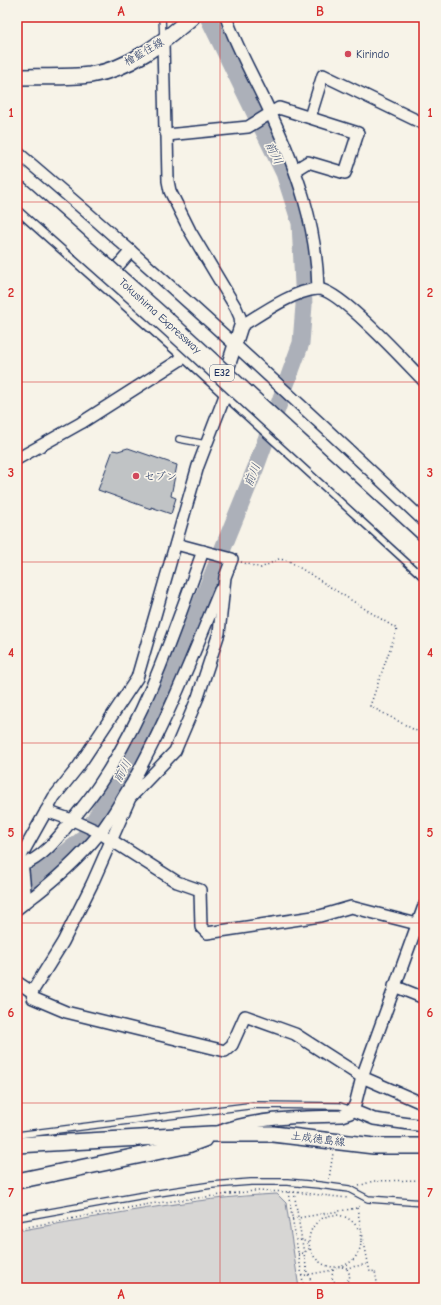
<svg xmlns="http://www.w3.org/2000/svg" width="441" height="1305" font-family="'Comic Neue','Klee One',sans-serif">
  <rect width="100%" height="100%" fill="#f7f3e8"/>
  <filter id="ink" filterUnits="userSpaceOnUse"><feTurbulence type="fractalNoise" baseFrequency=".025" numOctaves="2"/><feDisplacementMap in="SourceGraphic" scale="8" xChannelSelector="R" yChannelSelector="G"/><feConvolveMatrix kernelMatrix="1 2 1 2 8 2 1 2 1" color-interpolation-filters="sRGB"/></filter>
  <g filter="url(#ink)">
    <path fill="#d7d6d4" stroke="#798299" d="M 277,1194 L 286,1203 L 299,1288 L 17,1288 L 17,1231 C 104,1216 189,1198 277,1194 Z"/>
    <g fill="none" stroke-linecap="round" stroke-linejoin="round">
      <polyline stroke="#acb0b9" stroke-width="17" points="17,892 83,839 126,766 189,632 256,467 301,343 304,305 300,223 284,173 208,17"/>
    </g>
    <polygon fill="#c0c3c5" stroke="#1b2f5e" points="128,448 177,465 171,496 176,498 171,514 151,507 151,509 98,490 113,450 118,451"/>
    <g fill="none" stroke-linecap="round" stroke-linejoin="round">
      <defs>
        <g id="service">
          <polyline points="162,17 163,39"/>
          <polyline points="179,439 206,444"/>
          <polyline points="17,1135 256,1105 340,1106 352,1110"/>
          <polyline points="17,1218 139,1196 212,1185 251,1182 287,1182 319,1185 349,1189 368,1199 424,1203"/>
        </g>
        <g id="minor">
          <path d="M 226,17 C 238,51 256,81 271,114 C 297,170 317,226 318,289"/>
          <path d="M 163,43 L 165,130 L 167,135 L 168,181 L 170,191 L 190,231 L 236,308 L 240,317 L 241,326 C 261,314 293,291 317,289 C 338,287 407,364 424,381"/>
          <polyline points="310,117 323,75 424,124"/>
          <polyline points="167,135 248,127 279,108 358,133 345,173 308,162 295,170"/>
          <path d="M 17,152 C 157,271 291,395 424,521"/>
          <polyline points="108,277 131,251"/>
          <polyline points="17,459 81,423 186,356"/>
          <polyline points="176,544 232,559 225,577 219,633 198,697 175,751 130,798 92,884 63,942 32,992 33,998 66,1012 225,1051 232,1045 245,1016 295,1034 362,1077 424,1104"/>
          <polyline points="46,811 75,821 97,831 177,882 200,890 201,927 207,933 320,916 351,907 417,924"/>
          <polyline points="17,863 54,797 78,767 137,678 198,466 226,393"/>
          <path d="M 21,866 C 44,857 57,839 72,820 C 82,808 92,796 101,782 C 148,712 174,630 203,551"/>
          <path d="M 26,902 C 53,882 78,860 99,834 C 112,818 121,800 132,783 C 167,721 193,655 220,590"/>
          <polyline points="17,909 26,902 23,871 18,862"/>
          <polyline points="17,982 32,992"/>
          <polyline points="394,986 424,998"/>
          <polyline points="352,1110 374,1119 424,1126"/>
          <path d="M 218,1132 C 256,1117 301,1117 341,1116 L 350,1113 L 355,1105 L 362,1077 L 424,906"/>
        </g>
        <g id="tertiary">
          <polyline points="17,206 186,356 424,573"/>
          <polyline points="223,382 241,326"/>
        </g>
        <g id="secondary">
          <path d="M 17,77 C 41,76 66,78 90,75 C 130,69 162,43 192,17"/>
          <polyline points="17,1145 211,1134 273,1134 374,1146 424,1146"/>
          <polyline points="17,1181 185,1146 204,1139"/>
        </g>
      </defs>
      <use href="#service" stroke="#1b2f5e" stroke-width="8"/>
      <use href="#minor" stroke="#1b2f5e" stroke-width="14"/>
      <use href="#tertiary" stroke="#1b2f5e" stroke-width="16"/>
      <use href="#secondary" stroke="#1b2f5e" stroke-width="18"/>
      <g stroke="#1b2f5e" stroke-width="1.5" stroke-dasharray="1 3" stroke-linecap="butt">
        <polyline points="241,562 261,568 279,559 289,561 397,629 370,706 424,735"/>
        <polyline points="329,1179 333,1153"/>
        <polyline points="359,1186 373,1181 424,1180"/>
        <polyline points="288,1192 304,1288"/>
        <polyline points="294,1192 307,1272 313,1285 312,1288"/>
        <polyline points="357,1208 370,1272 375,1271 378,1288"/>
        <circle cx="335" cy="1241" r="26"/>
        <polyline points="292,1219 357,1208 361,1204"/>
        <polyline points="17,1229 149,1204 254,1191 294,1192 348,1198"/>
        <polyline points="296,1241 302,1240 308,1243"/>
        <polyline points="298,1254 304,1253 310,1248"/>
        <polyline points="342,1267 346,1268 368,1264"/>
        <polyline points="333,1270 332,1277 333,1281 342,1285 349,1279 350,1275 347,1269"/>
        <polyline points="301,1276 333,1270 336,1268"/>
        <polyline points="410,1288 424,1286"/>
      </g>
      <use href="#service" stroke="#f7f3e8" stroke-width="5.5"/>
      <use href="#minor" stroke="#f7f3e8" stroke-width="11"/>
      <use href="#tertiary" stroke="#f7f3e8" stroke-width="13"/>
      <use href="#secondary" stroke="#f7f3e8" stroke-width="15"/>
      <defs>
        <polyline id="motorway-bridge" points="17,190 168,324 424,559"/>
      </defs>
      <use href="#motorway-bridge" stroke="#1b2f5e" stroke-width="23" stroke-linecap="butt"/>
      <use href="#motorway-bridge" stroke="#f7f3e8" stroke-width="20"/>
    </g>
  </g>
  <path fill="none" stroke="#d62828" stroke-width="1" stroke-opacity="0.55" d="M 220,17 L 220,1288M 17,202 L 424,202M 17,382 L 424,382M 17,562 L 424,562M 17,743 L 424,743M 17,923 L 424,923M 17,1103 L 424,1103"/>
  <g fill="#d1495b" stroke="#f7f3e8" stroke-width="1.5">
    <circle cx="348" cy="54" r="4"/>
    <circle cx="136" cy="476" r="4"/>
  </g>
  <g text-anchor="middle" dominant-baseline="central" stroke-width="3.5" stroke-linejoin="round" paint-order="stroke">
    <rect fill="#f7f3e8" stroke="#5d6a87" stroke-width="1" x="210" y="365" width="24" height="16" rx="3"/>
    <g font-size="10" font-weight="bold" fill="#1b2f5e">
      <text x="222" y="373">E32</text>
    </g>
    <g font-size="11" fill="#1b2f5e" stroke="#f7f3e8">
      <text transform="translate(144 52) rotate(-30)">檜藍住線</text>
      <text transform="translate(160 316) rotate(42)">Tokushima Expressway</text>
      <text transform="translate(318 1139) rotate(7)">土成徳島線</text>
    </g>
    <g font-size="11" fill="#1b2f5e" stroke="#f7f3e8" text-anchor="start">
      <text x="356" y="54">Kirindo</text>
      <text x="144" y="476">セブン</text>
    </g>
    <g font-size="12" font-style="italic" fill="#465679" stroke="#f7f3e8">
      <text transform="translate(274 153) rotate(64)">前川</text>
      <text transform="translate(252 475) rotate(-68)">前川</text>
      <text transform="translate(122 771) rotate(-61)">前川</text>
    </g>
  </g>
  <rect width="441" height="1305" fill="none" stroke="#f7f3e8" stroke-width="44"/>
  <rect x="22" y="22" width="397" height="1261" fill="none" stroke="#d62828" stroke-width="1.5"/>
  <g font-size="13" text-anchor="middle" font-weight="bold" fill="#d62828">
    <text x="121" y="16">A</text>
    <text x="320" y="16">B</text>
    <text x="11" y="117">1</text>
    <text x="430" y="117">1</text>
    <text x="11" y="297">2</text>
    <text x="430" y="297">2</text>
    <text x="11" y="477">3</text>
    <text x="430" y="477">3</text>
    <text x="11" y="657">4</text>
    <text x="430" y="657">4</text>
    <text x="11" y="837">5</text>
    <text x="430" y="837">5</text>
    <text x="11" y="1017">6</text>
    <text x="430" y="1017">6</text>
    <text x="11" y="1197">7</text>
    <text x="430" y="1197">7</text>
    <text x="121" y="1299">A</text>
    <text x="320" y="1299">B</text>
  </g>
</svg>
